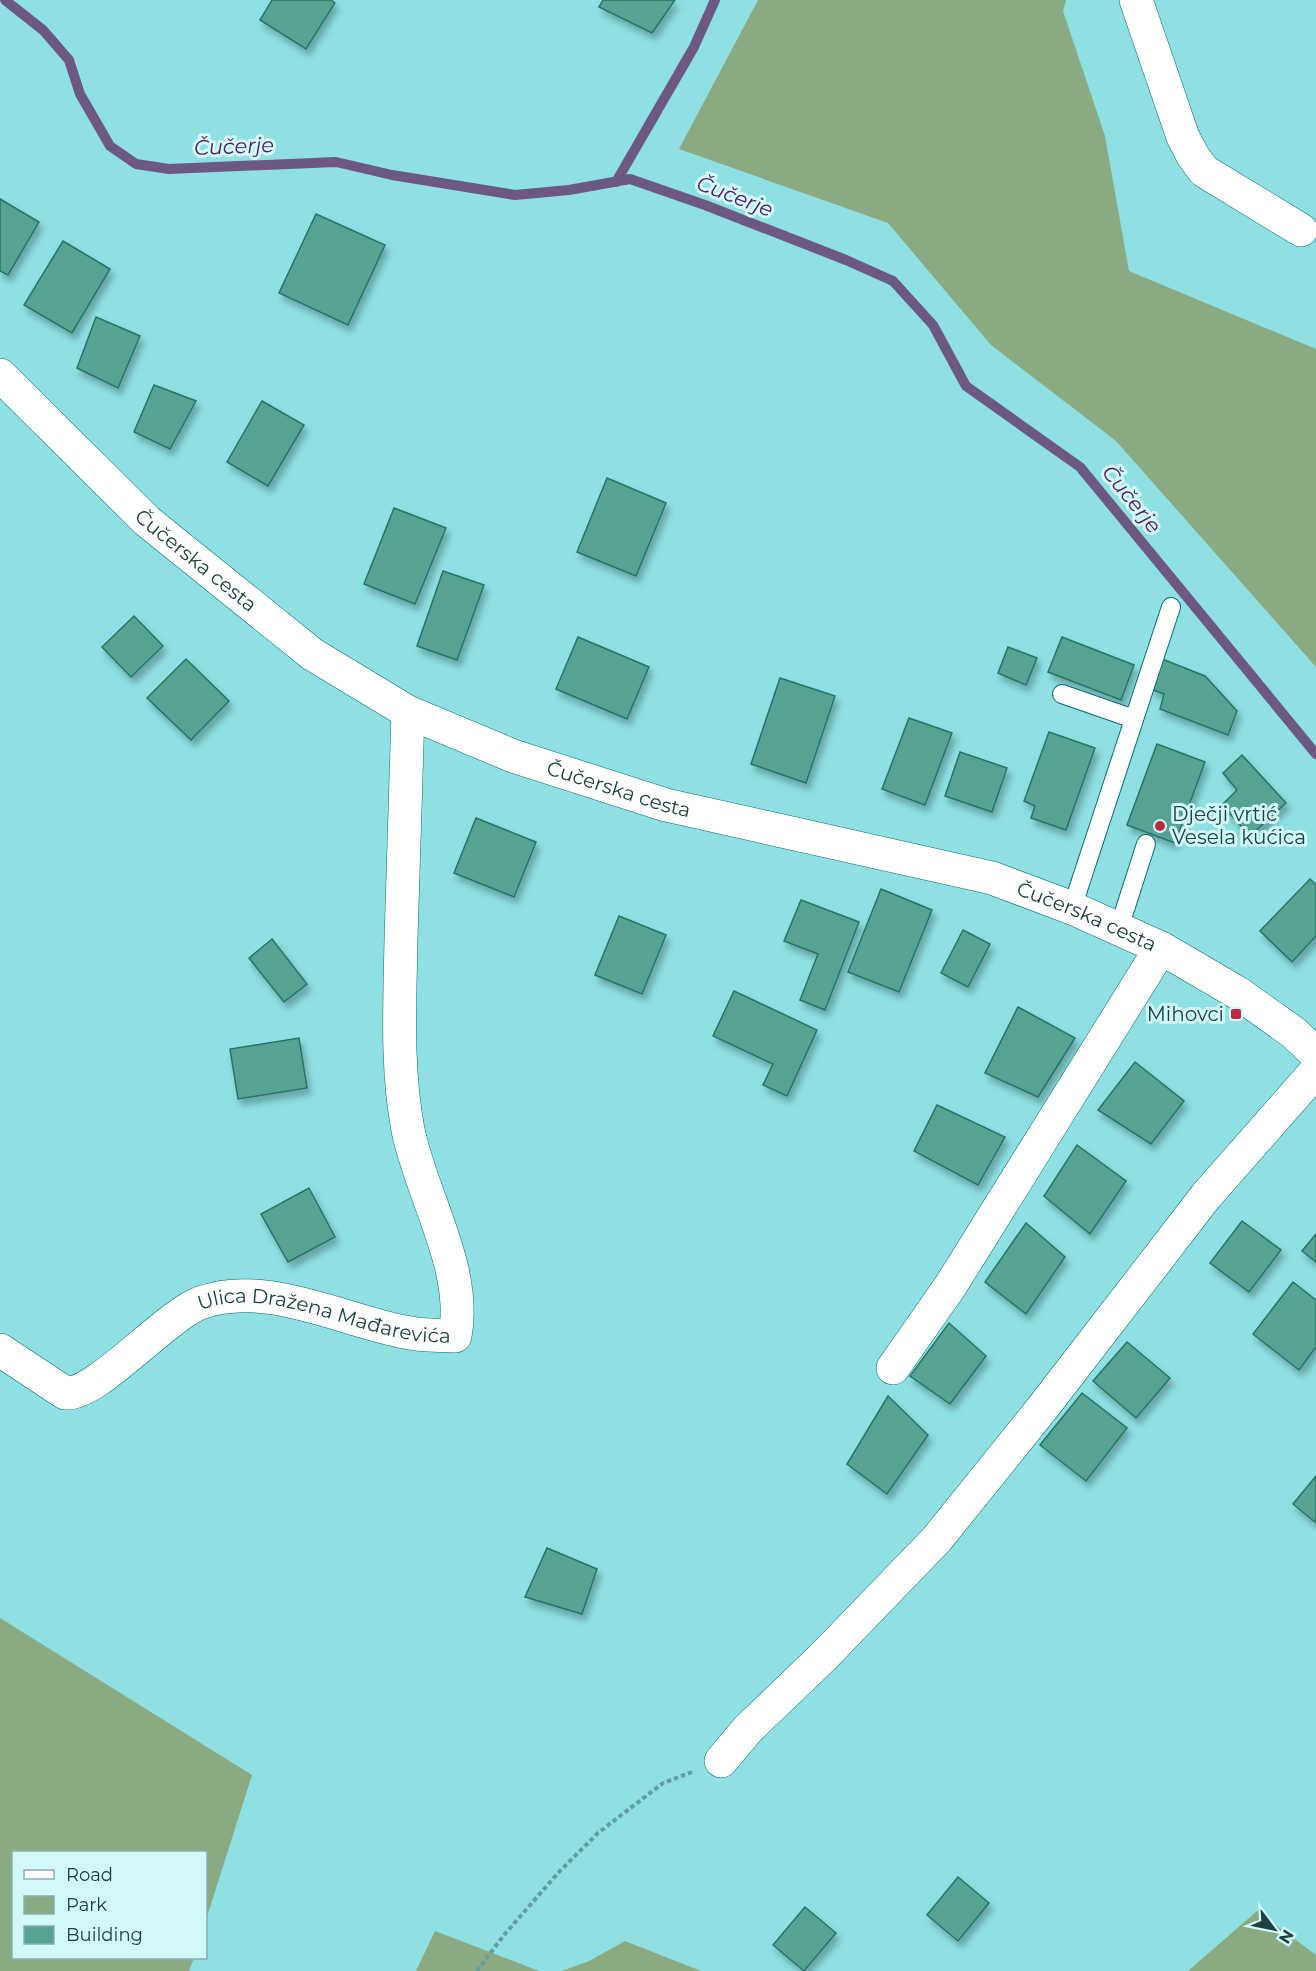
<svg xmlns="http://www.w3.org/2000/svg" width="1316" height="1971" font-family="Montserrat,sans-serif">
  <defs>
    <filter id="shadow"><feDropShadow dx="3.5" dy="6" stdDeviation="3" flood-color="#0004"/></filter>
  </defs>
  <rect width="100%" height="100%" fill="#8ee0e2"/>
  <g fill="#8caa82">
    <polygon points="758,0 1066,0 1063,11 1105,136 1129,271 1316,349 1316,667 1116,441 991,345 888,223 679,149"/>
    <polygon points="0,1618 252,1775 206,1920 206,1852 14,1852 14,1958 194,1958 189,1971 0,1971"/>
    <polygon points="1257,1911 1316,1955 1316,1971 1188,1971"/>
    <polygon points="435,1931 539,1971 416,1971"/>
    <polygon points="625,1941 701,1971 562,1971 589,1961"/>
  </g>
  <g fill="none" stroke-linecap="round" stroke-linejoin="round">
    <g stroke="#6d5881" stroke-width="10">
      <polyline points="5,0 43,30 69,60 80,94 110,146 136,164 169,169 336,162 392,175 515,195 569,190 630,179 705,205 846,260 893,281 933,325 966,386 1080,467 1316,754"/>
      <polyline points="616,182 694,47 715,0"/>
    </g>
  </g>
  <g fill="#57a393" stroke="#257566" stroke-width="1.5" filter="url(#shadow)">
    <polygon points="272,0 331,0 335,3 306,49 260,20"/>
    <polygon points="603,0 675,0 652,33 599,7"/>
    <polygon points="0,199 39,222 8,275 0,271"/>
    <polygon points="316,214 385,245 348,325 279,293"/>
    <polygon points="63,241 110,269 72,333 24,305"/>
    <polygon points="96,317 140,336 118,388 77,368"/>
    <polygon points="154,385 196,401 170,449 134,432"/>
    <polygon points="262,401 304,425 268,486 227,462"/>
    <polygon points="607,478 666,503 636,576 577,552"/>
    <polygon points="394,508 446,528 415,604 364,584"/>
    <polygon points="443,571 484,585 457,660 417,646"/>
    <polygon points="134,616 163,646 131,677 102,647"/>
    <polygon points="578,637 649,667 627,719 556,689"/>
    <polygon points="1062,637 1134,665 1121,700 1048,672"/>
    <polygon points="1008,647 1037,658 1026,685 998,673"/>
    <polygon points="186,659 229,701 191,740 147,698"/>
    <polygon points="1162,659 1205,676 1237,711 1228,735 1160,709 1164,694 1151,689"/>
    <polygon points="780,678 835,696 806,783 751,764"/>
    <polygon points="909,718 952,733 925,805 882,789"/>
    <polygon points="1049,732 1095,748 1066,830 1031,818 1035,806 1024,801"/>
    <polygon points="1157,744 1205,762 1175,843 1127,825"/>
    <polygon points="960,752 1007,768 992,812 945,796"/>
    <polygon points="1242,755 1286,803 1250,836 1222,805 1237,790 1223,773"/>
    <polygon points="476,818 536,842 514,897 454,873"/>
    <polygon points="1310,879 1316,885 1316,936 1292,962 1260,931"/>
    <polygon points="881,889 932,910 899,992 848,972"/>
    <polygon points="801,900 859,922 825,1010 800,1000 818,954 784,941"/>
    <polygon points="619,916 666,935 642,994 595,975"/>
    <polygon points="963,930 990,944 968,987 941,973"/>
    <polygon points="272,939 307,984 284,1002 249,958"/>
    <polygon points="734,991 817,1030 787,1096 763,1085 773,1064 713,1036"/>
    <polygon points="1018,1007 1075,1038 1038,1097 985,1073"/>
    <polygon points="299,1038 307,1088 238,1099 230,1049"/>
    <polygon points="1135,1062 1184,1101 1151,1144 1098,1110"/>
    <polygon points="937,1105 1005,1137 978,1185 914,1151"/>
    <polygon points="1077,1145 1126,1181 1090,1234 1044,1196"/>
    <polygon points="309,1188 335,1237 288,1262 261,1214"/>
    <polygon points="1242,1221 1281,1250 1249,1292 1210,1263"/>
    <polygon points="1026,1223 1065,1257 1026,1314 985,1282"/>
    <polygon points="1316,1234 1316,1262 1302,1251"/>
    <polygon points="1293,1282 1316,1300 1316,1347 1299,1370 1253,1334"/>
    <polygon points="949,1323 986,1356 950,1404 910,1376"/>
    <polygon points="1127,1342 1170,1378 1136,1418 1093,1381"/>
    <polygon points="1082,1393 1127,1428 1086,1481 1040,1445"/>
    <polygon points="888,1396 928,1435 887,1494 847,1464"/>
    <polygon points="1316,1476 1316,1523 1293,1504"/>
    <polygon points="547,1548 597,1569 582,1614 525,1597"/>
    <polygon points="958,1877 989,1903 958,1941 927,1915"/>
    <polygon points="805,1907 836,1933 804,1971 773,1945"/>
  </g>
  <g fill="none" stroke-linecap="round" stroke-linejoin="round">
    <defs>
      <g id="lane">
        <polyline points="1062,694 1134,719"/>
        <polyline points="1072,908 1171,607"/>
        <polyline points="1119,928 1146,844"/>
      </g>
      <g id="street">
        <polyline points="1136,0 1183,137 1193,156 1204,171 1301,230"/>
        <path id="s1" d="M 0,1350 L 65,1393 C 96,1396 163,1318 200,1303 C 265,1279 341,1320 405,1332 C 421,1336 439,1335 455,1336 C 468,1269 421,1195 408,1130 C 396,1067 400,1002 401,939 C 403,863 405,787 408,712"/>
        <polyline points="893,1368 951,1285 1161,948"/>
        <polyline points="721,1761 748,1729 825,1655 937,1539 1044,1406 1206,1196 1316,1071"/>
      </g>
      <g id="secondary">
        <path id="s2" d="M 0,375 L 147,521 L 312,654 L 408,712 L 513,756 L 666,805 L 992,878 L 1072,908 L 1161,948 L 1238,993 L 1294,1033 L 1316,1054"/>
      </g>
    </defs>
    <use href="#lane" stroke="#086c6f" stroke-width="20"/>
    <use href="#street" stroke="#086c6f" stroke-width="34"/>
    <use href="#secondary" stroke="#086c6f" stroke-width="34"/>
    <polyline stroke="#619fa1" stroke-width="4" stroke-dasharray="4.5 3" stroke-linecap="butt" points="477,1971 504,1935 558,1873 598,1833 663,1783 692,1772"/>
    <use href="#lane" stroke="#fff" stroke-width="18"/>
    <use href="#street" stroke="#fff" stroke-width="33"/>
    <use href="#secondary" stroke="#fff" stroke-width="33"/>
  </g>
  <g fill="#bb2a41" stroke="#d2f9fa" stroke-width="2">
    <circle cx="1160" cy="826" r="6"/>
    <rect x="1230" y="1008" width="12" height="12" rx="3"/>
  </g>
  <g text-anchor="middle" dominant-baseline="central" stroke-width="6" stroke-linejoin="round" paint-order="stroke">
    <g font-size="20" fill="#1e4041" stroke="#d2f9fa">
      <text stroke="none"><textPath href="#s2" startOffset="270">Čučerska cesta</textPath></text>
      <text stroke="none"><textPath href="#s2" startOffset="756">Čučerska cesta</textPath></text>
      <text stroke="none"><textPath href="#s2" startOffset="1242">Čučerska cesta</textPath></text>
      <text stroke="none"><textPath href="#s1" startOffset="369">Ulica Dražena Mađarevića</textPath></text>
    </g>
    <g font-size="20" fill="#1e4041" stroke="#d2f9fa" text-anchor="start">
      <text x="1172" y="814">Dječji vrtić<tspan x="1172" dy="23">Vesela kućica</tspan></text>
      <text x="1224" y="1014" text-anchor="end">Mihovci</text>
    </g>
    <g font-size="21" font-style="italic" fill="#541964" stroke="#d2f9fa">
      <text transform="translate(234 146) rotate(-2)">Čučerje</text>
      <text transform="translate(735 196) rotate(21)">Čučerje</text>
      <text transform="translate(1132 499) rotate(51)">Čučerje</text>
    </g>
  </g>
  <rect x="12" y="1851" width="195" height="108" fill="#d2f9fa" stroke="#8aafb0" stroke-width="1.5"/>
  <rect x="24" y="1870" width="30" height="9" fill="#ffffff" stroke="#8aafb0" stroke-width="1.5"/>
  <text x="66" y="1881" font-size="18" fill="#1e4041">Road</text>
  <rect x="24" y="1896" width="30" height="18" fill="#8caa82" stroke="#8aafb0" stroke-width="1.5"/>
  <text x="66" y="1911" font-size="18" fill="#1e4041">Park</text>
  <rect x="24" y="1926" width="30" height="18" fill="#57a393" stroke="#8aafb0" stroke-width="1.5"/>
  <text x="66" y="1941" font-size="18" fill="#1e4041">Building</text>
  <g transform="translate(1274 1929) rotate(122)" stroke="#d2f9fa" stroke-width="4.5" paint-order="stroke">
  <path d="M0-4.5L10 22L0 15L-10 22Z" fill="#1e4041"/>
  <text y="-9" font-size="16" font-weight="bold" text-anchor="middle" fill="#1e4041">N</text>
  </g>
</svg>
